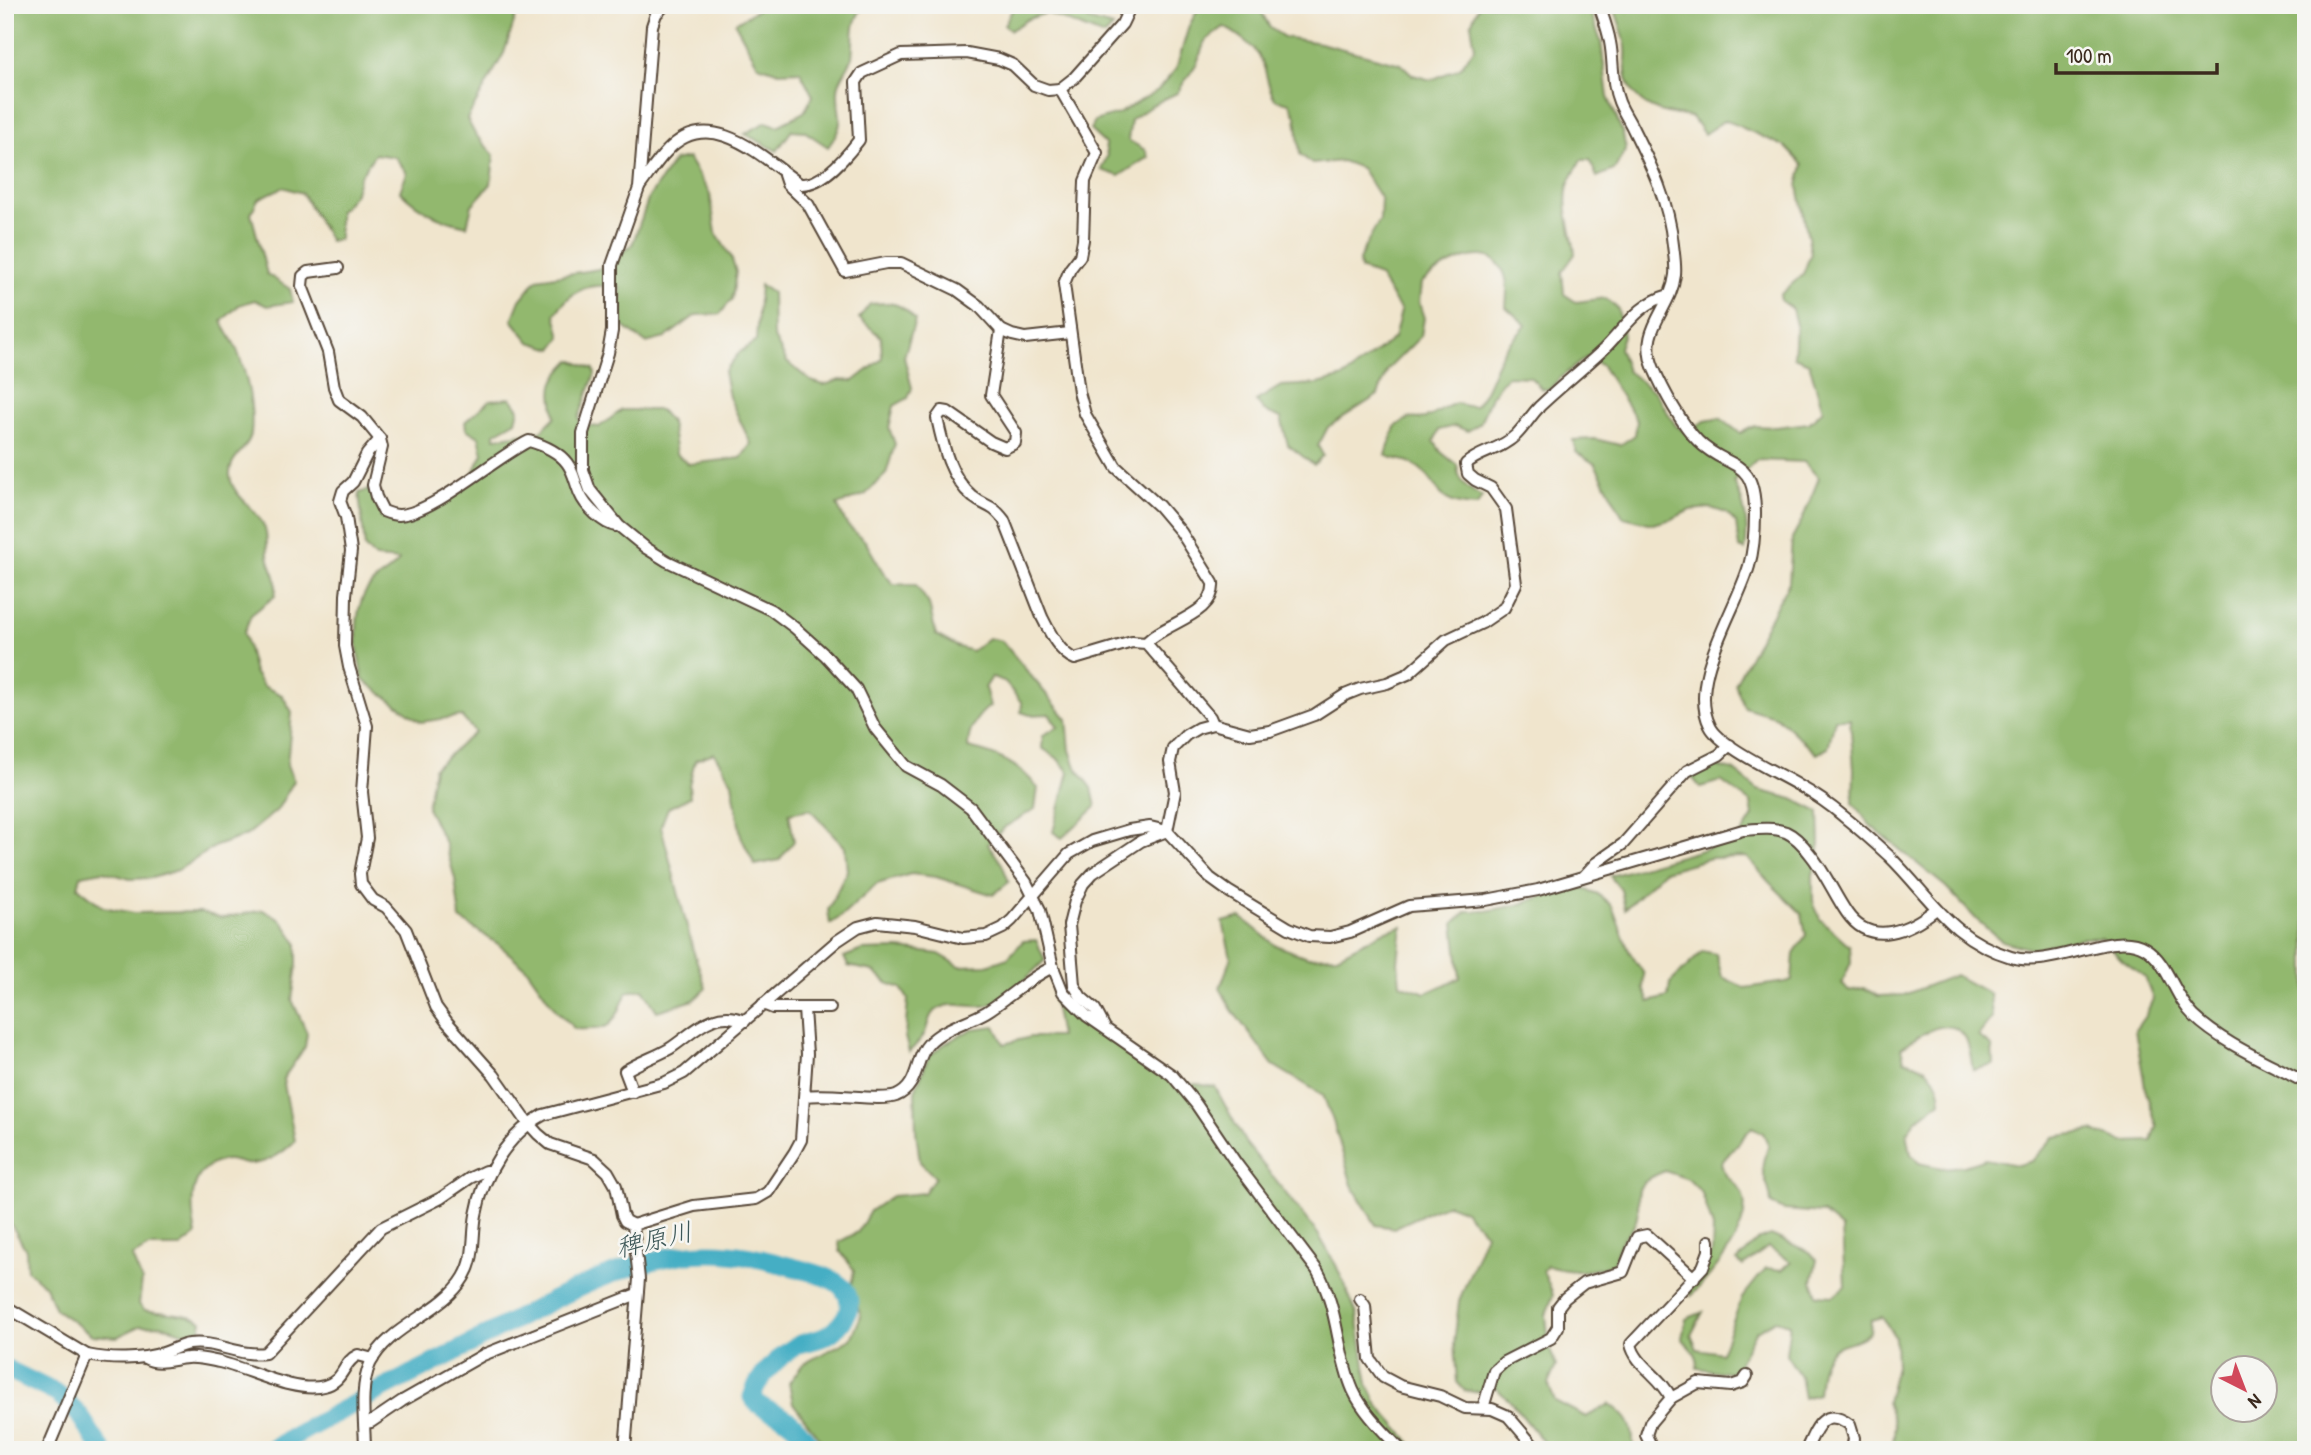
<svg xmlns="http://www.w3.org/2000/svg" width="2311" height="1455" font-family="'Patrick Hand','Klee One',sans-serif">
  <rect width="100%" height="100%" fill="#f6f6f2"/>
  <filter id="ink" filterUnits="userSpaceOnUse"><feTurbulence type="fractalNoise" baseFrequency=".0143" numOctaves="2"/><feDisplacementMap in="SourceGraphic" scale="14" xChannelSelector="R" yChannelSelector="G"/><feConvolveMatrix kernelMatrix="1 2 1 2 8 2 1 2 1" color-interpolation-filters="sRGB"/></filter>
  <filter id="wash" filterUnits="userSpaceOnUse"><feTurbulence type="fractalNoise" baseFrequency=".00686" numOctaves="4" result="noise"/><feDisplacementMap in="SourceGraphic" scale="28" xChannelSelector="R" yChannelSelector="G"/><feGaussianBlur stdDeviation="1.57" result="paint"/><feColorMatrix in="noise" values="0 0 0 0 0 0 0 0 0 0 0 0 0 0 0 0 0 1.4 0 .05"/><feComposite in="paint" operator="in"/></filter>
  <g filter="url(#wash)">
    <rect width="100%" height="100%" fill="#f0e5cd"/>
    <g fill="#92b86e" stroke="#667146" stroke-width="2" fill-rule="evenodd">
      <path d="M 5,5 L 292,5 L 308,10 L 324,5 L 517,5 L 518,10 L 504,53 L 467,119 L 475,134 L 494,155 L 491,184 L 472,205 L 467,226 C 440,220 420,211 400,191 L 407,173 L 395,157 L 375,154 L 360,176 L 354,195 L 339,212 L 339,239 L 330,241 L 302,193 L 283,187 L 258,199 L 251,213 L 267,274 L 290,289 L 293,302 L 267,306 L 255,300 L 239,305 L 222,321 C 226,332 233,340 237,350 C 247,376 254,406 251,434 C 249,449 228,457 230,476 C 232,493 247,502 257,515 C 270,532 265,536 268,555 C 271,575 279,571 275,596 L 251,615 L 244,633 L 254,672 L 263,686 L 282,695 L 292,712 L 287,765 L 294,781 L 277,810 L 247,835 L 216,846 L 178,870 L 152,878 L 130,879 L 103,871 L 81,875 L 78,887 L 103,907 L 134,913 L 200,912 L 222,918 L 263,910 L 282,921 L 297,943 L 297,965 L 292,1000 L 307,1033 L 305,1047 L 283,1079 L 295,1141 C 283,1153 267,1164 248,1164 C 241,1164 233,1159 226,1160 C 187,1166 190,1205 196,1235 L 181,1247 L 149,1247 L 132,1257 L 142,1281 L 139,1304 L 144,1310 C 159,1313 191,1313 202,1321 L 200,1331 L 185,1333 L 161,1325 L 140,1326 L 117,1337 L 92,1335 L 55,1309 L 45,1286 L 27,1270 L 26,1250 L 5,1214 Z"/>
      <path d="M 765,5 L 865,5 C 849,23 855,37 852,57 C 851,66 838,78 838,91 C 837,119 848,120 828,147 L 804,131 L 792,130 L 777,151 L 745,134 L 766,122 L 778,126 L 804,112 L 813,96 L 800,71 L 779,72 L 758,65 L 735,23 Z"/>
      <polygon points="1015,5 1059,5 1068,9 1077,5 1092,5 1086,12 1088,20 1113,27 1104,36 1047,13 1028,19 1011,30 1004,25"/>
      <path d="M 1200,5 L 1269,5 L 1261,11 L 1270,28 L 1284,37 L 1320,43 L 1401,64 L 1413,75 L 1431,80 L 1460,68 L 1475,47 L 1471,24 L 1479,5 L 1588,5 L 1601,42 L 1608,97 L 1622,131 L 1626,149 L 1614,170 L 1597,177 L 1590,160 L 1581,160 C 1577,168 1571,177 1568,186 C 1562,208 1573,232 1575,254 L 1562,272 L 1564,294 L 1576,302 L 1606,298 L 1618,309 L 1623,336 L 1619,348 L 1627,371 L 1655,392 L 1676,426 L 1686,432 L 1705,421 L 1720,418 L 1740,433 L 1755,426 L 1776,427 L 1809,423 L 1823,410 L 1809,363 L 1794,357 L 1796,325 L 1792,309 L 1781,301 L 1780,295 L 1803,274 L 1811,253 L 1798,186 L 1803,165 L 1786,147 L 1725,120 L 1704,134 L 1692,117 C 1661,114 1630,107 1626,71 C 1625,63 1627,56 1626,48 C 1624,34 1618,19 1613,5 L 2306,5 L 2306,1450 L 1892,1450 L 1895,1426 L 1887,1402 L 1896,1366 L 1895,1337 L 1882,1317 L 1871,1320 L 1870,1332 C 1859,1341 1852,1341 1839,1346 C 1819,1353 1820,1377 1818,1394 L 1804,1398 L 1800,1376 L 1786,1354 L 1790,1324 L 1775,1320 L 1755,1332 L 1737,1367 L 1729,1373 L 1697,1368 L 1696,1355 L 1682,1338 L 1686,1319 L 1703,1312 L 1691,1335 L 1697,1349 L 1721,1353 L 1742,1298 L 1766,1268 L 1782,1270 L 1791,1262 L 1768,1247 L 1743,1266 L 1737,1261 L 1759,1239 L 1771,1235 L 1810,1252 L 1817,1260 L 1812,1281 L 1817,1295 L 1833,1296 L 1845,1286 L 1842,1229 L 1823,1213 L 1784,1210 L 1771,1204 C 1770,1176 1754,1175 1769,1146 L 1763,1133 L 1752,1127 L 1721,1163 C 1725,1182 1736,1180 1742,1193 C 1756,1225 1711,1275 1691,1296 L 1688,1290 L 1712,1253 L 1713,1228 L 1702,1193 L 1688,1179 L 1665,1171 C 1621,1188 1648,1198 1633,1227 C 1631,1232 1626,1235 1622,1240 C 1618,1247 1616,1257 1612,1265 C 1585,1273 1573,1273 1547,1266 L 1543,1271 L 1553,1295 L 1546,1315 L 1549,1347 L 1556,1366 L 1548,1384 L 1555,1401 L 1586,1417 L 1610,1404 C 1629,1417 1634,1426 1633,1450 L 1550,1450 L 1511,1402 L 1496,1388 L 1475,1392 L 1465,1391 L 1457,1382 L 1454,1344 L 1459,1301 L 1486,1233 L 1464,1211 L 1449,1204 L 1430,1211 L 1394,1228 L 1376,1225 L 1352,1185 L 1333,1121 L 1323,1095 L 1273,1065 L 1232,1010 L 1220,988 L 1231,958 L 1223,922 L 1241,917 L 1275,945 L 1307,957 L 1337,956 L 1383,932 L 1402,926 L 1398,962 L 1400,984 L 1426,993 L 1460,978 L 1454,923 L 1467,911 L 1486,911 L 1518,905 L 1552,893 L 1581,888 L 1598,894 L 1612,906 L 1629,951 L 1644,974 L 1643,989 L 1649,1002 L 1668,997 L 1670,983 L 1703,951 L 1716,954 L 1722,977 L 1745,988 L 1792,981 L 1794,953 L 1806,935 L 1802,914 L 1769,882 L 1747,857 L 1711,858 L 1664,871 L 1625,909 L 1621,890 L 1610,876 L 1705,849 L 1740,837 L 1753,816 L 1751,803 L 1721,781 L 1700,787 L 1691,776 L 1714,766 L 1733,770 L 1758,790 L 1793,799 L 1819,812 L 1820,844 L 1813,875 L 1813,901 L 1820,919 L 1850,946 L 1851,962 L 1842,983 L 1848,991 L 1864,988 L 1878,996 L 1904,995 L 1955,975 L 1990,994 L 1992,1018 L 1978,1036 L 1992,1046 L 1993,1065 L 1973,1070 C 1971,1061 1970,1045 1965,1037 C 1949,1012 1917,1037 1901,1048 L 1904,1060 C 1928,1066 1939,1076 1941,1101 L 1915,1121 L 1907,1132 L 1911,1154 L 1919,1163 L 1942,1168 L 1964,1166 L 1985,1159 L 2018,1165 L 2032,1161 L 2054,1137 L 2093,1131 L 2123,1142 L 2152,1141 L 2157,1126 L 2146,1092 L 2135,1030 L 2145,1016 L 2153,999 L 2145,977 L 2122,960 L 2102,938 L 2082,938 L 2031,949 L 2002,941 L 1977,920 L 1946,887 L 1871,826 L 1853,803 L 1854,770 L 1850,719 L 1835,719 L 1828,748 L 1817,754 L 1777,717 L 1744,707 L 1735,684 L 1789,582 L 1792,538 L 1802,520 L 1819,478 L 1804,462 L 1757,460 L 1734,482 C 1745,505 1749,525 1745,550 L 1739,548 L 1736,523 L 1726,513 L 1711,508 L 1690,510 L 1672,519 L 1653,524 L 1623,517 L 1595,464 L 1576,452 L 1573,440 L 1595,439 L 1620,445 L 1635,435 L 1637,421 L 1602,366 L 1587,357 L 1560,378 L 1550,389 L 1542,389 L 1530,377 L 1507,376 L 1491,396 L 1480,423 L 1468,431 L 1455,426 L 1439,430 L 1434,441 L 1441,452 L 1457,465 C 1458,482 1468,489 1482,497 L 1477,506 C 1429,505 1443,481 1413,464 C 1405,459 1396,461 1386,455 L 1395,427 L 1409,418 C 1433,422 1436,410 1456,403 L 1466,406 L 1475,406 C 1489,390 1493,369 1504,350 C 1509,341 1520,335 1526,325 L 1506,307 C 1507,294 1509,280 1502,269 C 1485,239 1438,269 1421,283 L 1419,303 L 1424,318 L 1421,336 L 1388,369 L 1378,395 L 1328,427 L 1318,446 L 1323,455 L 1314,465 L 1288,445 L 1281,418 L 1264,411 L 1256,401 L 1281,386 L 1318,384 L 1344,377 L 1394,338 L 1401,311 L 1379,276 L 1360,269 L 1359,261 L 1365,246 L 1380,220 L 1381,199 L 1361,168 L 1342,161 L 1312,164 L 1300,154 L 1296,116 L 1289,103 L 1275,99 C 1268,88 1268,79 1264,67 C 1260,50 1239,35 1224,27 L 1205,41 L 1197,63 L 1177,93 L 1154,104 L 1131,120 L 1128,140 L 1145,150 L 1148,157 L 1119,176 L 1101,170 L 1107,156 L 1105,144 L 1090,130 L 1094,121 L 1118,114 L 1158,90 L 1176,69 L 1189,26 ZM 2224,1368 L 2266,1368 L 2266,1410 L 2224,1410 Z"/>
      <path d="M 688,158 L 710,194 L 716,233 L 731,257 L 736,272 L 732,299 L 720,314 L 696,315 L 665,338 L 646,343 L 623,326 L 620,288 C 590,281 572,289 555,314 L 561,337 L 553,349 L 530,342 L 512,320 L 520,300 L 537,279 L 599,269 L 632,245 L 649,197 L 674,161 Z"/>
      <path d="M 760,285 L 772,293 L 773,336 L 787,362 L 811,381 L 824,385 L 840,380 L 854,381 L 882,359 L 881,337 L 859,318 L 870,304 C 892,302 901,302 915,320 L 904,357 L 912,388 L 908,398 L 894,406 L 889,428 L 895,444 L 886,474 L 865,495 L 837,505 L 847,525 L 865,541 L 883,572 L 893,584 L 916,585 L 929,604 L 936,635 L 958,647 L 972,651 L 988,638 L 1002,641 L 1067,719 L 1070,750 L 1076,767 L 1092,788 L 1096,807 L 1062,838 L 1053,832 L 1069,772 L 1057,758 L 1042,748 L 1043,735 L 1058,727 L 1049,714 L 1030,715 L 1021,712 L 1022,703 L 1004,681 L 992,677 L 985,688 L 990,706 C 975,717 968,730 968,748 C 997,754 1019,764 1038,788 L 1035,809 L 1005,827 L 988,844 L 1002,864 L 1009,882 L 993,895 L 936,877 L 911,874 L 877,884 L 843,915 L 830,924 L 828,910 L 847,871 L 845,847 L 810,809 L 789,813 L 794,841 L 779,860 L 755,865 L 741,837 L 732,782 L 714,753 L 695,760 L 689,785 L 690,797 L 668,808 L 661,826 L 693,950 L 706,988 L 694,1000 L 657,1011 L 643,989 L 627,992 C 613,1025 613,1031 575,1029 L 556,1010 L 527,969 L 498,944 L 460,919 L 455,879 L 445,843 L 427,808 L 434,768 L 475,732 L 461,716 L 421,722 L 363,680 C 357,654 350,607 371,585 C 379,576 393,571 399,560 L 376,558 L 365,548 L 359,493 L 368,490 L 384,514 L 401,521 L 435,506 L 464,489 L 483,454 L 479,437 L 466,429 L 465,422 L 490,400 L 511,398 L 519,409 L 516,421 L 495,433 L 495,438 L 541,431 L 555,417 C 551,386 548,383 571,360 L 594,369 L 595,374 L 579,417 L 580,424 L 599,427 L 622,410 L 660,410 L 671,423 L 676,454 L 689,464 L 741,458 L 751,444 L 729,397 L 724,372 L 739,353 L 756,341 Z"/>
      <path d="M 1036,940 L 1045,960 C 1029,975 1010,998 989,1005 C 973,1010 955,1000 940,1008 C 927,1014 929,1025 924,1035 C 920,1041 914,1047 909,1052 L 905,1037 L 908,999 L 901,988 L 887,983 L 873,971 L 848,966 L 844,957 L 862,950 L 899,949 L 939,954 L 960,966 L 987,965 L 1008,958 L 1023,941 Z"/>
      <polygon points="1057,989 1074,1012 1151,1064 1175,1087 1196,1084 1215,1087 1245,1142 1318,1234 1336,1265 1357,1314 1368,1384 1377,1404 1417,1450 828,1450 793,1403 789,1383 803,1364 851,1339 861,1316 851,1286 854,1270 840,1251 839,1242 858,1232 870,1211 892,1196 924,1193 935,1177 920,1162 916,1132 915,1091 929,1056 946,1043 972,1029 995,1026 1004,1044 1030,1037 1060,1037 1052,992"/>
    </g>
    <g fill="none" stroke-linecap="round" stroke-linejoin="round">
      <g stroke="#45aec4" stroke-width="19">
        <polyline points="5,1368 58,1394 78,1413 102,1450"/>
        <path d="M 270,1450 C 329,1415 391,1385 453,1353 C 526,1315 622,1254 707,1253 C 739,1252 769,1261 800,1269 C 818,1274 848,1280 849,1303 C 850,1315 837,1330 826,1336 C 817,1341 805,1341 796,1346 C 778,1357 758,1377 752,1397 C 762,1412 778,1411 791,1422 C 800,1430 807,1441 814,1450"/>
      </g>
    </g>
  </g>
  <g filter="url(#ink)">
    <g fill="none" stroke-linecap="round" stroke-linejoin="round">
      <defs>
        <g id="minor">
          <path d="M 665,5 L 656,14 L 652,26 L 639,188 L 612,265 L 612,331 L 608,353 L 583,433 L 583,470 L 590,490 L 619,526 L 646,548 L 667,561 L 771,610 L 795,628 L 825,655 L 856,689 L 875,728 L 906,766 L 941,785 L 971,808 L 1026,882 L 1040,910 L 1053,967 L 1063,992 L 1087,1016 L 1172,1075 L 1196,1104 L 1236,1163 L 1317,1270 C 1339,1309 1336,1351 1353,1390 C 1363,1412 1384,1432 1401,1450"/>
          <path d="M 1599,5 C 1603,17 1608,30 1610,42 C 1614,62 1611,82 1619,102 C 1623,112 1629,120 1633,129 C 1652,167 1669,202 1673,245 C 1674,254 1676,266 1675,275 C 1671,311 1637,329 1654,369 C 1663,390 1682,425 1698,441 C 1728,471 1755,455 1755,513 C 1755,531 1754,549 1749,566 C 1736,611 1687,680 1710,726 C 1719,746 1778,773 1798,785 C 1814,794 1829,804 1843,816 C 1858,828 1874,842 1889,856 C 1931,897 1950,939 2011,957 C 2053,970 2112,928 2145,948 C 2169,963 2174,997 2194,1016 C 2223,1044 2270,1063 2306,1083"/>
          <path d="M 1060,89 L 1097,153 L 1085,181 L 1083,240 L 1080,256 L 1070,269 L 1064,284 L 1079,392 L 1085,414 L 1116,467 L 1159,506 L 1181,532 L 1213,583 C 1216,615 1163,623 1146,643"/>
          <polyline points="784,175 787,184 808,204 845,271 886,263 901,263 957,290 979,306 1001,330 1012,335 1025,338 1070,333"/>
          <path d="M 640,186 C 649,174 657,161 667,151 C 710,104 763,158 800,184 C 822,186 846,157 859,140 L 856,82 L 862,73 L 901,55 L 967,53 L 999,59 L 1013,65 L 1034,85 L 1048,90 L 1060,89 L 1074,78 L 1122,24 L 1131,5"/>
          <path d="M 338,268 L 308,272 L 303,276 L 302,286 L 328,352 L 334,387 L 339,400 L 362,417 L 380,439 L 382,447 L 373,485 L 376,497 L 383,511 C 388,513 394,515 399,515 C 432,514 496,457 529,441 C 543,445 558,451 567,463 C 574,472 575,483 580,494 C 585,506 603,524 616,526"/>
          <path d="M 1001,330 L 991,395 L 1016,433 L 1015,443 L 1005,448 L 991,442 L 948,412 L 942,411 L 937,418 C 943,446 950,478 973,497 C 987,508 991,503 1004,520 L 1042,617 C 1049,631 1060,654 1075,659 L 1132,642 L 1146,643 L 1210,717 L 1213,724"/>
          <polyline points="380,439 367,454 353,482 343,491 340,501 346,517 351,551 346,595 345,646 349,667 367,726 362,792 367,838 360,874 361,884 373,900 386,907 406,930 436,1007 447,1022 494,1075 528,1123 538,1134 550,1144 594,1159 608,1172 616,1186 622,1215 625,1221 633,1225 639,1279 625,1450"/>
          <polyline points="1585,875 1596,863 1623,844 1687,771 1719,755 1730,745"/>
          <polyline points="763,1004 773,1008 830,1008"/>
          <path d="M 1104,1026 L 1095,1009 L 1081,997 L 1074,985 L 1069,925 L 1075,901 L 1083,884 L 1093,873 L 1141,841 L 1167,831 L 1175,792 L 1170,762 L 1173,748 L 1186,735 L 1198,728 L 1213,724 L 1250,734 L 1270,731 L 1314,715 L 1345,695 L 1360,689 L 1387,683 L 1408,674 L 1446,640 L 1482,623 L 1504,608 L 1516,584 L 1506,509 L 1491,488 L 1475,480 L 1468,474 L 1466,464 C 1480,451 1499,451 1516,435 C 1525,426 1531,415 1540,406 C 1561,386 1583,369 1604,349 C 1625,328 1639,303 1669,295"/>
          <path d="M 633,1092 L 625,1071 C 639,1062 655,1057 669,1049 C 694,1033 713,1007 745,1021"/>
          <path d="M 805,1096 C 829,1092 880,1102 896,1096 C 920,1086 914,1059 929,1043 C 943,1028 969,1022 986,1012 C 1009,998 1028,978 1053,967"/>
          <polyline points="633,1225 694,1206 756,1199 768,1192 794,1153 801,1140 807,1054 804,1009"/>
          <polyline points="1360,1299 1365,1306 1370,1359 1383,1377 1400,1386 1440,1396 1465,1408 1492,1409 1508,1416 1537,1450"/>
          <path d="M 5,1306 L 87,1355 C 111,1360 140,1360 163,1353 C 172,1350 181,1345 189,1344 C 215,1340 240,1357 265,1353 L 381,1228 L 441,1198 L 470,1178 L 485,1171 L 491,1171"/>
          <path d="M 145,1358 C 160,1366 172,1359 187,1358 C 198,1357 209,1360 219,1362 C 247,1368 295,1394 324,1386 C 345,1381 342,1362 358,1355 L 373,1359"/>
          <polyline points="1671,1398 1698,1383 1731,1386 1743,1382 1747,1376"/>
          <polyline points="1483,1408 1494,1371 1504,1362 1551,1338 1558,1327 1558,1307 1565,1298 1584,1283 1623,1272 1637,1237 1647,1235 1694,1278"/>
          <polyline points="365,1423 371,1422 402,1401 483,1355 637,1294"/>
          <polyline points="47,1450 87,1355"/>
          <path d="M 365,1450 C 365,1423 359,1389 370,1364 C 388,1325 442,1314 464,1277 C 476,1257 472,1236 476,1215 C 483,1175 508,1134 543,1115 L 664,1083 L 684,1073 L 837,941 L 858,927 L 877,922 L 915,926 L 963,938 L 986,936 L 1003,928 L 1012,920 L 1069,854 L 1092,841 L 1129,830 L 1150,827 L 1167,831 L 1210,878 L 1228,891 L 1289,928 L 1309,936 L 1330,937 L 1350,932 L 1409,906 L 1486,900 L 1538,890 L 1743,830 C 1757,829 1773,827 1786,832 C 1795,836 1804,846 1810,854 C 1825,872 1834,894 1847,913 C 1871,948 1910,930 1936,909"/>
          <path d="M 1653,1450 L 1646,1435 L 1650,1423 L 1671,1398 C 1662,1377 1635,1365 1631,1344 L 1703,1267 L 1709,1251 L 1709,1241"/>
          <path d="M 1806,1450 C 1816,1429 1823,1405 1850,1425 L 1854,1438 L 1852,1450"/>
        </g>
      </defs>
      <use href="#minor" stroke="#564638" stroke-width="14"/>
      <use href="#minor" stroke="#fff" stroke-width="10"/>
    </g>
  </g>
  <g text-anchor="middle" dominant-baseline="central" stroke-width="5" stroke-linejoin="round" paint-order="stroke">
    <g font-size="26" font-style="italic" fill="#3e5858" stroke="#f6f6f2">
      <text transform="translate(654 1239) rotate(-13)">稗原川</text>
    </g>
  </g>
  <rect width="2311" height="1455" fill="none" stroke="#f6f6f2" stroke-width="28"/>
  <g transform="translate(2244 1389) rotate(138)"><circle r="33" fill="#f6f6f2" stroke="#aba49d" stroke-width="2"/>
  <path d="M0-5L12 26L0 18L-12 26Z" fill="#d1495b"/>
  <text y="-10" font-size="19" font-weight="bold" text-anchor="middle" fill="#3b2a1e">N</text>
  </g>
  <path d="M2056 63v10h161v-10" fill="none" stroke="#3b2a1e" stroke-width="3.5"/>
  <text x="2066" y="63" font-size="21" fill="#3b2a1e" stroke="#f6f6f2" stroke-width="5" paint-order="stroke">100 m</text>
</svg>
